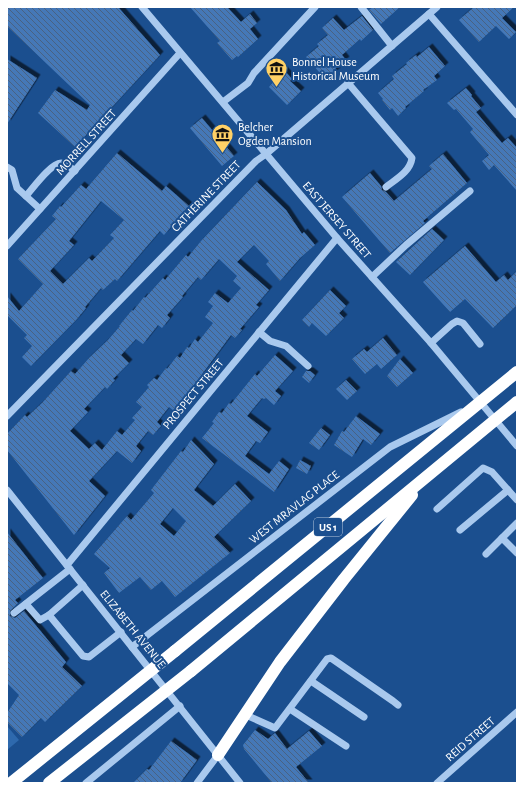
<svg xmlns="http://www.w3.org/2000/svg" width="524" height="790" font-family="'Alegreya Sans',sans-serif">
  <defs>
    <pattern id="building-back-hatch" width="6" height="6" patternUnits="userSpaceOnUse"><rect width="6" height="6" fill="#4478b7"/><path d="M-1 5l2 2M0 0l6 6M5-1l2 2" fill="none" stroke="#486282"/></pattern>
    <filter id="shadow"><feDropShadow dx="3.5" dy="-3.5" stdDeviation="0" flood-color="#0009"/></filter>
  </defs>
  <rect width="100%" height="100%" fill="#1b4f8f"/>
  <polygon fill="#2e69ad" points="7,726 19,740 7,750"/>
  <g fill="url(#building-back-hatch)" fill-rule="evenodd" filter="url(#shadow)">
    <polygon points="7,7 118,7 160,55 75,147 38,113 55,90 87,110 90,105 7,26"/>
    <polygon points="190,7 227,7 241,22 250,14 257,23 250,29 258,39 238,57 237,56 232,60 217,43 220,41"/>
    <polygon points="373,7 400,7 381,24 369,10"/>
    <polygon points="474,7 514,7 502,18 516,32 509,39 496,26 479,42 459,20"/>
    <polygon points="362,16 373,30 361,41 360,39 342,55 346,60 335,69 337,71 326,80 306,57 319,46 317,44 328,35 322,28 333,18 344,30"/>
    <polygon points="429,47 445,66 434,76 437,80 423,90 424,91 405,107 406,108 398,116 392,108 390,110 382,100 383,99 378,93 394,79 392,76 407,64 406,63 416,55 417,57"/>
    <polygon points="7,59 37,78 7,124"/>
    <polygon points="284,70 292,79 290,81 301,91 287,105 269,87"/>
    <polygon points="466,88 472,95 471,96 481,108 476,112 502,143 508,138 517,148 517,191 494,165 489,170 482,161 489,155 470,132 473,129 456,109 454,110 447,103"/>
    <polygon points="202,118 234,156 222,166 190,128"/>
    <path d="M 117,153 L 162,191 L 166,186 L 189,206 L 164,235 L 160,231 L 117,281 L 115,279 L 103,290 L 101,288 L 85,307 L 86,308 L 77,319 L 31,366 L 22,357 L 32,346 L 24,338 L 27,335 L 7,315 L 7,296 L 19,311 L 43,284 L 18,259 L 56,219 L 52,216 L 60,206 L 61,207 L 81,185 L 86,189 ZM 101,201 L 124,220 L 110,235 L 114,238 L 92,261 L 89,258 L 63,284 L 50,271 L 74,245 L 69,241 Z"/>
    <polygon points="443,154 467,183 423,221 425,223 390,253 342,197 370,173 381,186 382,190 386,192 394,201 432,169 429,166"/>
    <path d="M 257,182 L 286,210 L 302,234 L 304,232 L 315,245 L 300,258 L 280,281 L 266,264 L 269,261 L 254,245 L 237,262 L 269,290 L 256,305 L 259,307 L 240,329 L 242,330 L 235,338 L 231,335 L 194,385 L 174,411 L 169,407 L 157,422 L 161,426 L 153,435 L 148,431 L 136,446 L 141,451 L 132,463 L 117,451 L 89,481 L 105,496 L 74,535 L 7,450 L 7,434 L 25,415 L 27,417 L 42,403 L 71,371 L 75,374 L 89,358 L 108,340 L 120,326 L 119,326 L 132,310 L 133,311 L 144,297 L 145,298 L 163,278 L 165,280 L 186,255 L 188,257 L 201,241 ZM 219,259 L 237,276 L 233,281 L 241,288 L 228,303 L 215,293 L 208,302 L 213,306 L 205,317 L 213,323 L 198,342 L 195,339 L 189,348 L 187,347 L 180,358 L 177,356 L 167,369 L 166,368 L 157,380 L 154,378 L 147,385 L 149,387 L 136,402 L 142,407 L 132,418 L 135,420 L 122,435 L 117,431 L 102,450 L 95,443 L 89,449 L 70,431 L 88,412 L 84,409 L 105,387 L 107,389 L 115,380 L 113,379 L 129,363 L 121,355 L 136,339 L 143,344 L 158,325 L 162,328 L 170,318 L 167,315 L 183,297 L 182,296 L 198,277 L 201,280 Z"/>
    <polygon points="432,229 444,240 410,275 396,262"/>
    <polygon points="465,246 496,282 504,275 508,280 517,271 517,305 493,328 465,299 450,312 423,282"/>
    <polygon points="330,290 346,306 339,313 344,318 326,336 312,323 309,327 302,320"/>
    <polygon points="383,338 397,355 381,369 377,364 365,374 352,359 364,349 367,352"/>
    <polygon points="275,355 293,371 275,391 281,396 274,405 266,398 264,399 262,398 247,416 268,432 260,443 256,441 245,456 269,474 279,461 289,469 274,492 202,438 214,423 212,422 219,412 222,413 229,403 231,404 255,374 257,376"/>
    <polygon points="400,359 413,373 397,387 387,376"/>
    <polygon points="306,371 310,371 315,375 309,383 302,377"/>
    <polygon points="346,380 357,391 347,400 336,389"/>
    <polygon points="356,416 380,434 371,445 363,439 352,457 334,445 342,431 344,432"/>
    <polygon points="321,428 330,435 319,450 309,443"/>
    <path d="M 191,440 L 214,464 L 194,490 L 213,506 L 235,484 L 251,501 L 214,537 L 230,553 L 175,597 L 162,581 L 151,590 L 140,577 L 119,593 L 104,573 L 110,568 L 94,554 L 127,516 L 131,520 L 154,493 L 151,490 L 181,451 L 183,452 ZM 173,508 L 186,521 L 174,536 L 160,524 Z"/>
    <polygon points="300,460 311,466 307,474 296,468"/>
    <polygon points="7,532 43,578 15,600 18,603 10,611 10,616 15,618 24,611 66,662 62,667 82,686 45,722 41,718 22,737 7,722 7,713 19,695 7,683"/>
    <polygon points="255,730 268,739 275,733 287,749 309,731 322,746 296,767 309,783 272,783 244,749 243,745"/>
    <polygon points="171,741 197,760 180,783 133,783 147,769 149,770"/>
  </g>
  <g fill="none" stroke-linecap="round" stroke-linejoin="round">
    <g stroke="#a9c9ee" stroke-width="7">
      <polyline points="142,7 337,238 431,343 517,446"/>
      <polyline points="361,7 392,46"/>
      <polyline points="429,14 517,115"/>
      <path d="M 348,83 L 412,158 C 410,172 396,179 386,187"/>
      <polyline points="223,102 248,83 254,73 315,7"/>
      <polyline points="7,167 12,170 17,188 40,209"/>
      <path d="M 26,196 C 33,188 51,163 61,163 C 66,163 71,168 75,171"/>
      <polyline points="7,246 180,53"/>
      <polyline points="372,277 406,245 470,191"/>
      <polyline points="259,332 270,341 286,346 308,366"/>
      <polyline points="431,343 452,324 457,321 463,323 480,344"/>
      <polyline points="7,416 256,161 266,154 437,7"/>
      <polyline points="7,490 240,783"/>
      <polyline points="437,509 483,468 492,472 517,500"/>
      <polyline points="517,523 502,538 517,553"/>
      <polyline points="460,530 508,490"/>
      <polyline points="486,554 502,538"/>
      <polyline points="67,565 337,238"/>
      <polyline points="26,604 40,620 49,615 83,585"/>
      <polyline points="14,613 70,569"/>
      <polyline points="49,615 83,656 89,657 121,632"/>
      <polyline points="132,647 390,447 461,412"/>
      <polyline points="311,681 364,717"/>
      <polyline points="290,709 346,746"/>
      <polyline points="246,715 275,728 327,659 331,658 393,701 398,705"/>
      <polyline points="86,783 180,706"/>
      <polyline points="197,783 218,755"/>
      <polyline points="437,783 517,712"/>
    </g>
    <g stroke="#fff" stroke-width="12">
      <polyline points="175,651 517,372"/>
      <polyline points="191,671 517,402"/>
      <polyline points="218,755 280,662 344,579 412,495"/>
    </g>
    <g stroke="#fff" stroke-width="12">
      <polyline points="11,783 175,651"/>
      <polyline points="49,783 191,671"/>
    </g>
  </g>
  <defs>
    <symbol id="museum-pin" viewBox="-11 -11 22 30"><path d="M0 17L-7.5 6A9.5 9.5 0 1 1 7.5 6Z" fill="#ffd166" stroke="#1b4f8f"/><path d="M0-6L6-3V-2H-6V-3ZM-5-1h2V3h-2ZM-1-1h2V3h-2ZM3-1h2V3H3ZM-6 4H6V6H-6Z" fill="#111"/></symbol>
  </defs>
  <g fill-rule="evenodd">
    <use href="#museum-pin" x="264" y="56" width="25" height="34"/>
    <use href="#museum-pin" x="210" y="122" width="25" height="34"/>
  </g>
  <g text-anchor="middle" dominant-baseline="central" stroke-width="4" stroke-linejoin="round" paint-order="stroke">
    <rect fill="#1b4f8f" stroke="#bbcadd" stroke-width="1" x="314" y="518" width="28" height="18" rx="3"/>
    <g font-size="11" font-weight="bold" fill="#fff">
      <text x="328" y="527">US 1</text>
    </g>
    <g font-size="12" fill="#fff" stroke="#1b4f8f" text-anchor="start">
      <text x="292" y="62">Bonnel House<tspan x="292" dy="14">Historical Museum</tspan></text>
      <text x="238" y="127">Belcher<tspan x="238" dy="14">Ogden Mansion</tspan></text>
    </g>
    <g font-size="12" fill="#fff" stroke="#1b4f8f">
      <text transform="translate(86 142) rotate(-48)">MORRELL STREET</text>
      <text transform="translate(206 196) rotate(-46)">CATHERINE STREET</text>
      <text transform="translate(337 220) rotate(49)">EAST JERSEY STREET</text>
      <text transform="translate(193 394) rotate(-50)">PROSPECT STREET</text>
      <text transform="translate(294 507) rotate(-38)">WEST MRAVLAG PLACE</text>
      <text transform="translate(133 629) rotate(51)">ELIZABETH AVENUE</text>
      <text transform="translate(470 739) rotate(-41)">REID STREET</text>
    </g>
  </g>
  <rect width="524" height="790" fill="none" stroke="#ffffff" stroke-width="16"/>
</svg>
